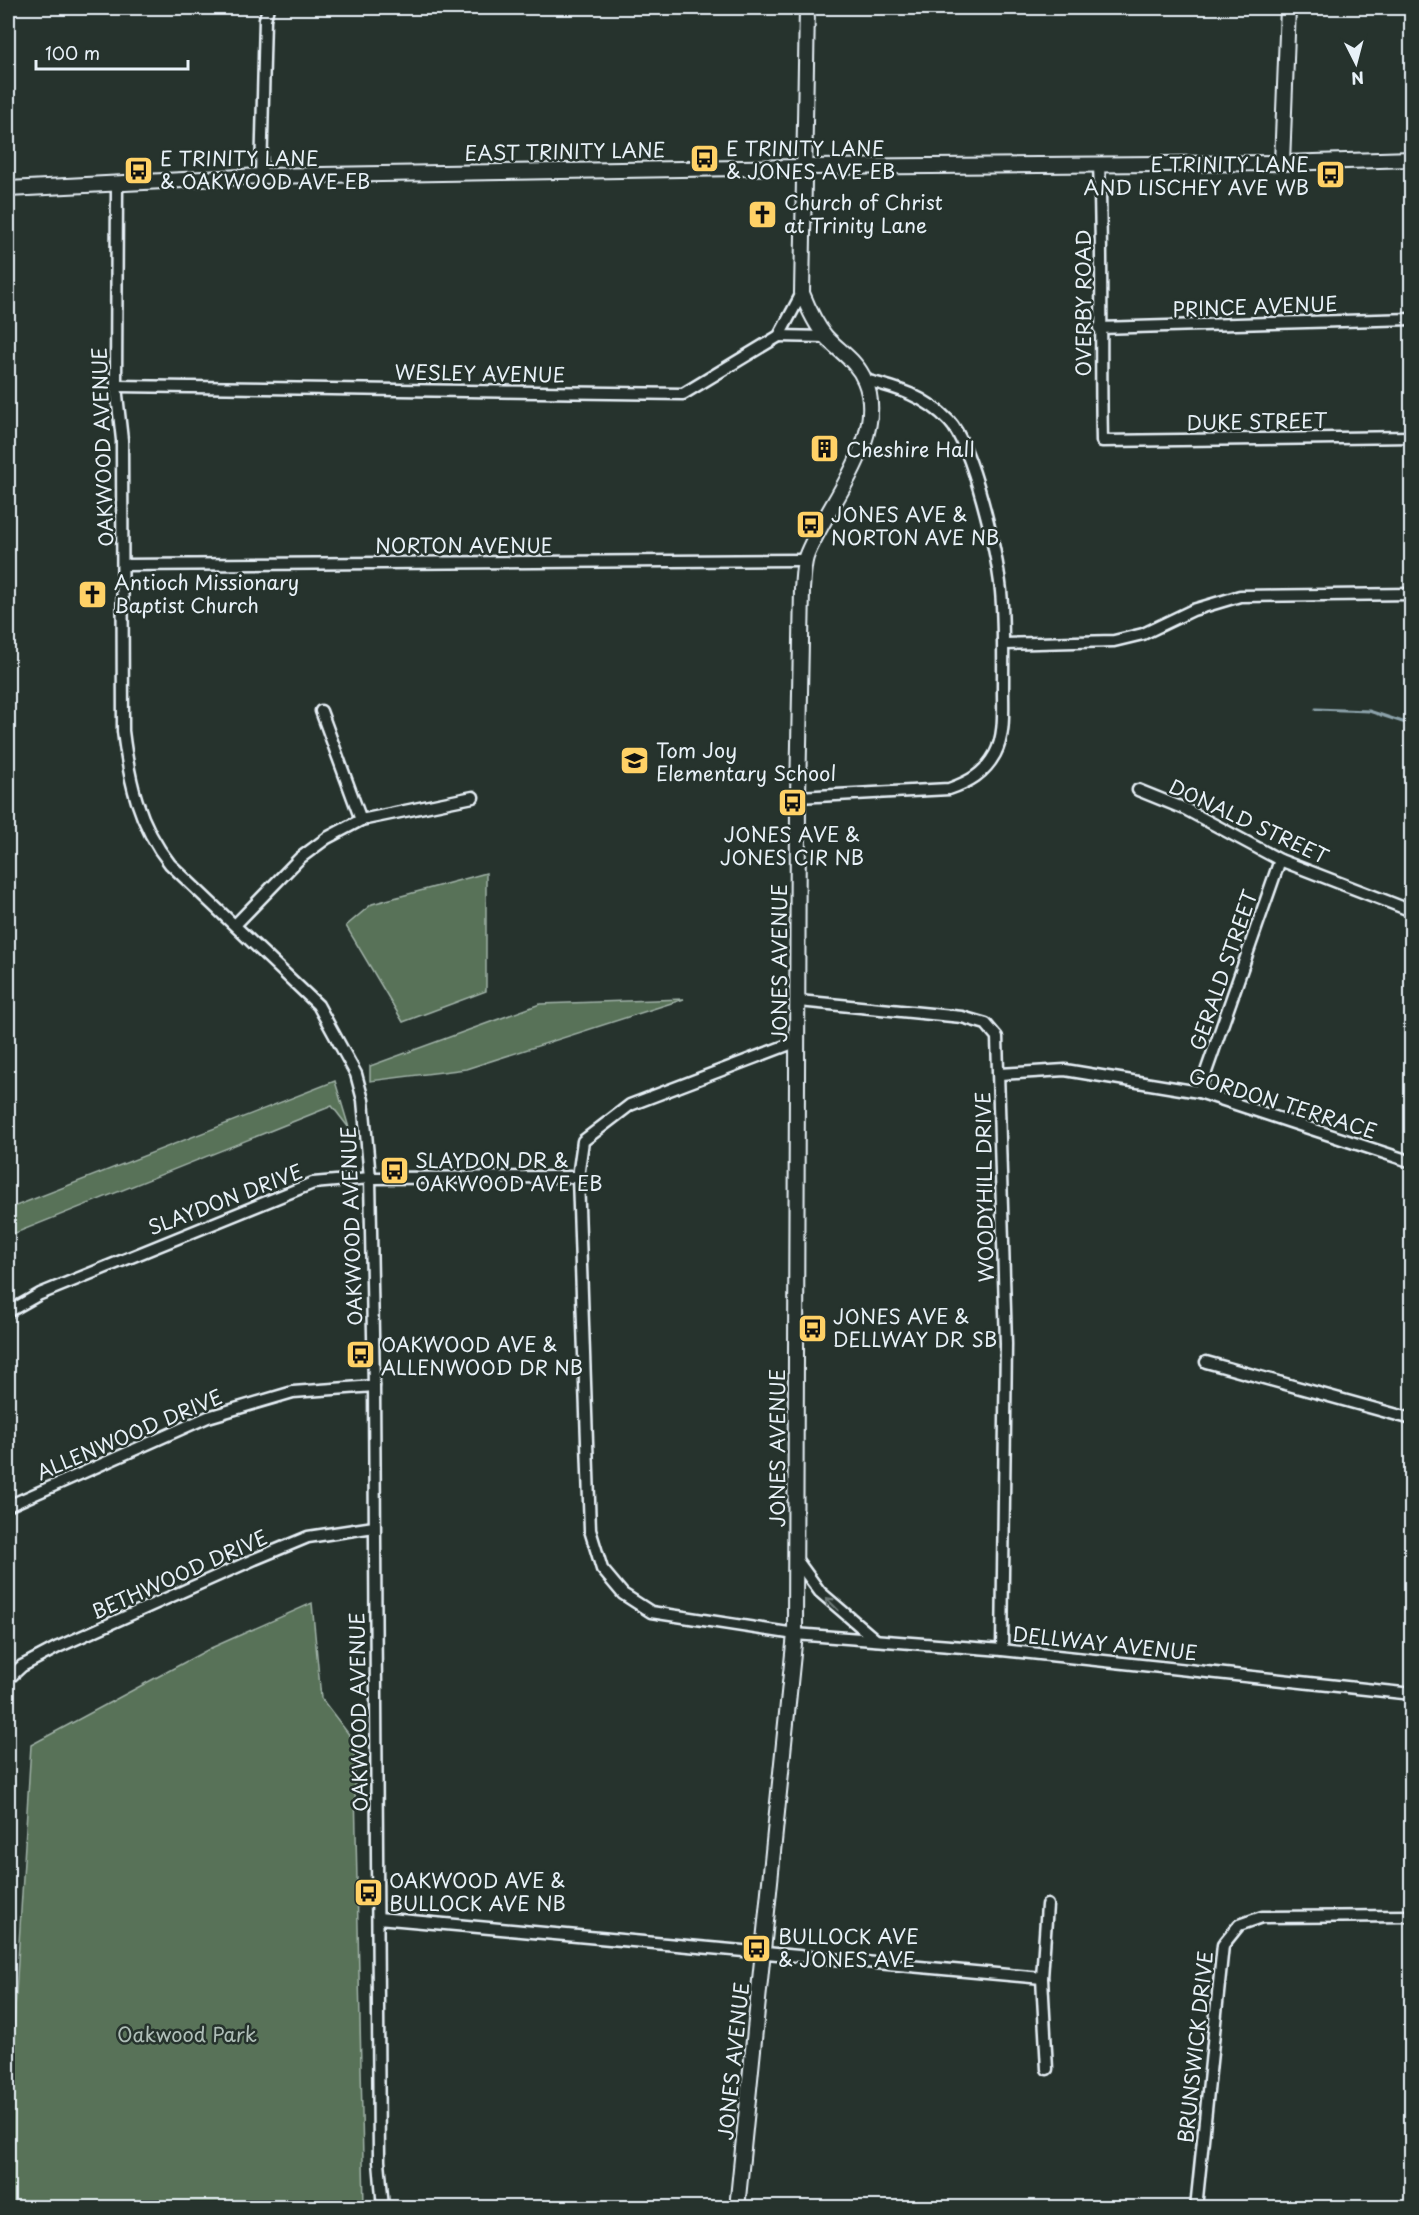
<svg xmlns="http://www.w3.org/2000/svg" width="1419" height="2215" font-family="'Playpen Sans',sans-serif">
  <rect width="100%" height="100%" fill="#26332d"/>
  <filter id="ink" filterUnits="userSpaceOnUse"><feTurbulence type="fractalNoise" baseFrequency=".0167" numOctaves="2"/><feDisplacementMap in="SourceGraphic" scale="12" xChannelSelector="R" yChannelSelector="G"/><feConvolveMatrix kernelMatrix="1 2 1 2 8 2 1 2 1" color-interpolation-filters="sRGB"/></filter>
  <g filter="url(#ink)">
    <g fill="#597258" stroke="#a0b2a8" stroke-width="1.5">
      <polygon points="486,873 486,991 403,1022 346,926 372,904"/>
      <polygon points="684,999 466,1069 370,1081 370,1066 540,1004"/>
      <polygon points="335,1081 349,1128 332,1106 8,1236 8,1209"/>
      <polygon points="312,1603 321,1698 354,1741 364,2207 8,2207 8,2126 31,1745 211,1648"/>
    </g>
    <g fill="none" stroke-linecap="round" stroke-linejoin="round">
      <polyline stroke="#8ca2aa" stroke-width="3" points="1316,709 1369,711 1412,725"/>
      <defs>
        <g id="street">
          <path d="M 1099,165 C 1103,257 1100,349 1102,441 L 1412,437"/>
          <polyline points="261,176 265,19 268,8"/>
          <path d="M 117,185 L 116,386 L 122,440 L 123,731 C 129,780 138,824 170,864 L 318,1005 L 356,1074 L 363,1100 L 370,1178 L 374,1386 L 379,2161 L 383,2208"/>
          <polyline points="1099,328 1412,319"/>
          <polyline points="779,336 826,337"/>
          <polyline points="116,386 683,394 779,336 802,293"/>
          <polyline points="123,565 805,560"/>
          <polyline points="1004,644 1114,641 1143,634 1193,610 1240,596 1412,594"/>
          <polyline points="321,711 361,820"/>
          <polyline points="1138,790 1185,809 1280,860 1412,911"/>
          <path d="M 798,797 L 949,789 C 969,782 984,774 995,754 C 1005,736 1003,711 1003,691 C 1003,658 1004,624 1001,591 C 997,554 973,446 949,421 C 925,396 898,388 865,380"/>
          <polyline points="235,925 300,858 327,838 361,820 473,797"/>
          <polyline points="799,1001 962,1017 986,1024 997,1037 1006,1344 1002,1650"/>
          <polyline points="798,1041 630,1105 583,1141 578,1177 590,1530 602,1569 623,1594 651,1612 795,1634 1002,1650 1412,1694"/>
          <polyline points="999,1074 1065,1070 1199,1092 1412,1162"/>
          <polyline points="1199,1092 1280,860"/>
          <polyline points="8,1312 40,1294 313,1183 370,1178 578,1177"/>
          <polyline points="1206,1362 1412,1419"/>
          <polyline points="8,1506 208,1417 293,1392 374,1386"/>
          <polyline points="796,1559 820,1592 876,1640"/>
          <polyline points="8,1679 22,1666 58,1647 255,1559 308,1537 374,1527"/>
          <polyline points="378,1918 1042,1978"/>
          <polyline points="1047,2069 1042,1978 1047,1905"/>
          <polyline points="1196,2208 1223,1945 1239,1925 1262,1917 1412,1916"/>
        </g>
        <g id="secondary">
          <polyline points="1282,163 1288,8"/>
          <polyline points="8,189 261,176 803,167 1282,163 1412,159"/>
          <path d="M 737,2208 L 795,1634 L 798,797 L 802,589 C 803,579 803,567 806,557 C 825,506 889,438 865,381 C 857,361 840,352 826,337 C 815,324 808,308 802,293 L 807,8"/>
        </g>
      </defs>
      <use href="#street" stroke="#e8f1f8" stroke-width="15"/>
      <use href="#secondary" stroke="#e8f1f8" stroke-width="18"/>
      <use href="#street" stroke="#26332d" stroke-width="10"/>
      <use href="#secondary" stroke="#26332d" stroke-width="14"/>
    </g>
    <defs><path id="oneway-shaft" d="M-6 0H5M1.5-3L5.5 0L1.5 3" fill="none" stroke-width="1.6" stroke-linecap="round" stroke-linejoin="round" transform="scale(1.5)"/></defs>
    <use stroke="#6a7674" href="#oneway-shaft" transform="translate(832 1604) rotate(-136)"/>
  </g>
  <defs>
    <symbol id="bus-square" viewBox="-11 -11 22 22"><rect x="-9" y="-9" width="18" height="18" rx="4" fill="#ffd166" stroke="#26332d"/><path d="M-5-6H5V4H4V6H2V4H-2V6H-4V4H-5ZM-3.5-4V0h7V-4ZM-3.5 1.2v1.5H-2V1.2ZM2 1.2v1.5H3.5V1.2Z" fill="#111"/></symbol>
    <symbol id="church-square" viewBox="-11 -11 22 22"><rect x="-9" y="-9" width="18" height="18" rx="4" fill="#ffd166" stroke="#26332d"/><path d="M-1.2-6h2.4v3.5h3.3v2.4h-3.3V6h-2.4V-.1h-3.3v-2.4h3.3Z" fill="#111"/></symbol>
    <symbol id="building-square" viewBox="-11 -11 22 22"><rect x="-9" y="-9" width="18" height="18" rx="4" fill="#ffd166" stroke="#26332d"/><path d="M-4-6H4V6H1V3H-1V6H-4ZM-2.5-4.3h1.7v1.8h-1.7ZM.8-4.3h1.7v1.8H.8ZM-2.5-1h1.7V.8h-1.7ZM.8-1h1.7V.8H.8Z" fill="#111"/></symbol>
    <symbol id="school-square" viewBox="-11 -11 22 22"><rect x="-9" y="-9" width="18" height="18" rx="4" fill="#ffd166" stroke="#26332d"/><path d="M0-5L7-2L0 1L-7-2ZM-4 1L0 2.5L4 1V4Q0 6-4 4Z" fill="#111"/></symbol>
  </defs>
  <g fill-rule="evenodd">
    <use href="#bus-square" x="688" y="142" width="33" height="33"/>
    <use href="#bus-square" x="122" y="154" width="33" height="33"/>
    <use href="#bus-square" x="1314" y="158" width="33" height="33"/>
    <use href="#church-square" x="746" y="198" width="33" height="33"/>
    <use href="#building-square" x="808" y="432" width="33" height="33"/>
    <use href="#bus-square" x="794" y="508" width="33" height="33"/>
    <use href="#church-square" x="76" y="578" width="33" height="33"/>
    <use href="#school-square" x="618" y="744" width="33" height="33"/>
    <use href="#bus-square" x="776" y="786" width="33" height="33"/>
    <use href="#bus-square" x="378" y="1154" width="33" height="33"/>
    <use href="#bus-square" x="796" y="1312" width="33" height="33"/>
    <use href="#bus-square" x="344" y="1338" width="33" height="33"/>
    <use href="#bus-square" x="352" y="1876" width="33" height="33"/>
    <use href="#bus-square" x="740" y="1932" width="33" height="33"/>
  </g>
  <g text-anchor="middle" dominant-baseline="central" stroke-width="5" stroke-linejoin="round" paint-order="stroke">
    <g font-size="20" fill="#e8f1f8" stroke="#26332d" text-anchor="start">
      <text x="726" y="148">E TRINITY LANE<tspan x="726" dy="23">&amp; JONES AVE EB</tspan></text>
      <text x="160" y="158">E TRINITY LANE<tspan x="160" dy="23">&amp; OAKWOOD AVE EB</tspan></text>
      <text x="1309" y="164" text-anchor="end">E TRINITY LANE<tspan x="1309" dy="23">AND LISCHEY AVE WB</tspan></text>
      <text x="784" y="202">Church of Christ<tspan x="784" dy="23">at Trinity Lane</tspan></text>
      <text x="846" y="449">Cheshire Hall</text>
      <text x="831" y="514">JONES AVE &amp;<tspan x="831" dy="23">NORTON AVE NB</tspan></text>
      <text x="114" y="582">Antioch Missionary<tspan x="114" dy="23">Baptist Church</tspan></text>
      <text x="656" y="750">Tom Joy<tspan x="656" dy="23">Elementary School</tspan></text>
      <text x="792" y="834" text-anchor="middle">JONES AVE &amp;<tspan x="792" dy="23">JONES CIR NB</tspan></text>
      <text x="415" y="1160">SLAYDON DR &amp;<tspan x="415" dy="23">OAKWOOD AVE EB</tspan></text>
      <text x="833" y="1316">JONES AVE &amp;<tspan x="833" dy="23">DELLWAY DR SB</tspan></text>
      <text x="381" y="1344">OAKWOOD AVE &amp;<tspan x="381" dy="23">ALLENWOOD DR NB</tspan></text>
      <text x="389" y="1880">OAKWOOD AVE &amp;<tspan x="389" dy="23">BULLOCK AVE NB</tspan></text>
      <text x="778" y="1936">BULLOCK AVE<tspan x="778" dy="23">&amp; JONES AVE</tspan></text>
    </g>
    <g font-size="20" fill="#e8f1f8" stroke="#26332d">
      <text transform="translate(565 151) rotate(-1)">EAST TRINITY LANE</text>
      <text transform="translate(1083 303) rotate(-90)">OVERBY ROAD</text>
      <text transform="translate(1255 306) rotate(-2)">PRINCE AVENUE</text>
      <text transform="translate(480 373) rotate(1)">WESLEY AVENUE</text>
      <text transform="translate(1257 421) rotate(-1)">DUKE STREET</text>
      <text transform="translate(102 447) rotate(-92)">OAKWOOD AVENUE</text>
      <text x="464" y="545">NORTON AVENUE</text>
      <text transform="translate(1249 821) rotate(25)">DONALD STREET</text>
      <text transform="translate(779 963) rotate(-90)">JONES AVENUE</text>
      <text transform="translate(1223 970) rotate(-71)">GERALD STREET</text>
      <text transform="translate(1283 1103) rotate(17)">GORDON TERRACE</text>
      <text transform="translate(984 1187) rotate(-91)">WOODYHILL DRIVE</text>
      <text transform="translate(225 1199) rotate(-21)">SLAYDON DRIVE</text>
      <text transform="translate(351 1226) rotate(-92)">OAKWOOD AVENUE</text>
      <text transform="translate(129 1434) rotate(-23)">ALLENWOOD DRIVE</text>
      <text transform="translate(777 1448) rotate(-90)">JONES AVENUE</text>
      <text transform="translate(179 1574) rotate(-24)">BETHWOOD DRIVE</text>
      <text transform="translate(1105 1643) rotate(6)">DELLWAY AVENUE</text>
      <text transform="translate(358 1712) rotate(-91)">OAKWOOD AVENUE</text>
      <text transform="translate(1195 2047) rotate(-84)">BRUNSWICK DRIVE</text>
      <text transform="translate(733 2061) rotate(-84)">JONES AVENUE</text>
    </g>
    <g font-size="20" fill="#afbeb8" stroke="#26332d">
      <text x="187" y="2034">Oakwood Park</text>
    </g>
  </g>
  <rect width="1419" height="2215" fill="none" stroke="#26332d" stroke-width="30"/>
  <rect x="15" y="15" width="1389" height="2185" fill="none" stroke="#e8f1f8" stroke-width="2" filter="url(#ink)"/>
  <g transform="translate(1356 63) rotate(174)" stroke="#26332d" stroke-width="4.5" paint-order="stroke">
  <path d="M0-4.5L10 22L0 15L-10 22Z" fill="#e8f1f8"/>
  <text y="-9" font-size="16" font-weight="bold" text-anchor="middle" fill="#e8f1f8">N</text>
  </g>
  <path d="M36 60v9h152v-9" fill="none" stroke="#e8f1f8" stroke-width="3"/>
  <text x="45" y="60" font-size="18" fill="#e8f1f8" stroke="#26332d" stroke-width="4.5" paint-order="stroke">100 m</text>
</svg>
